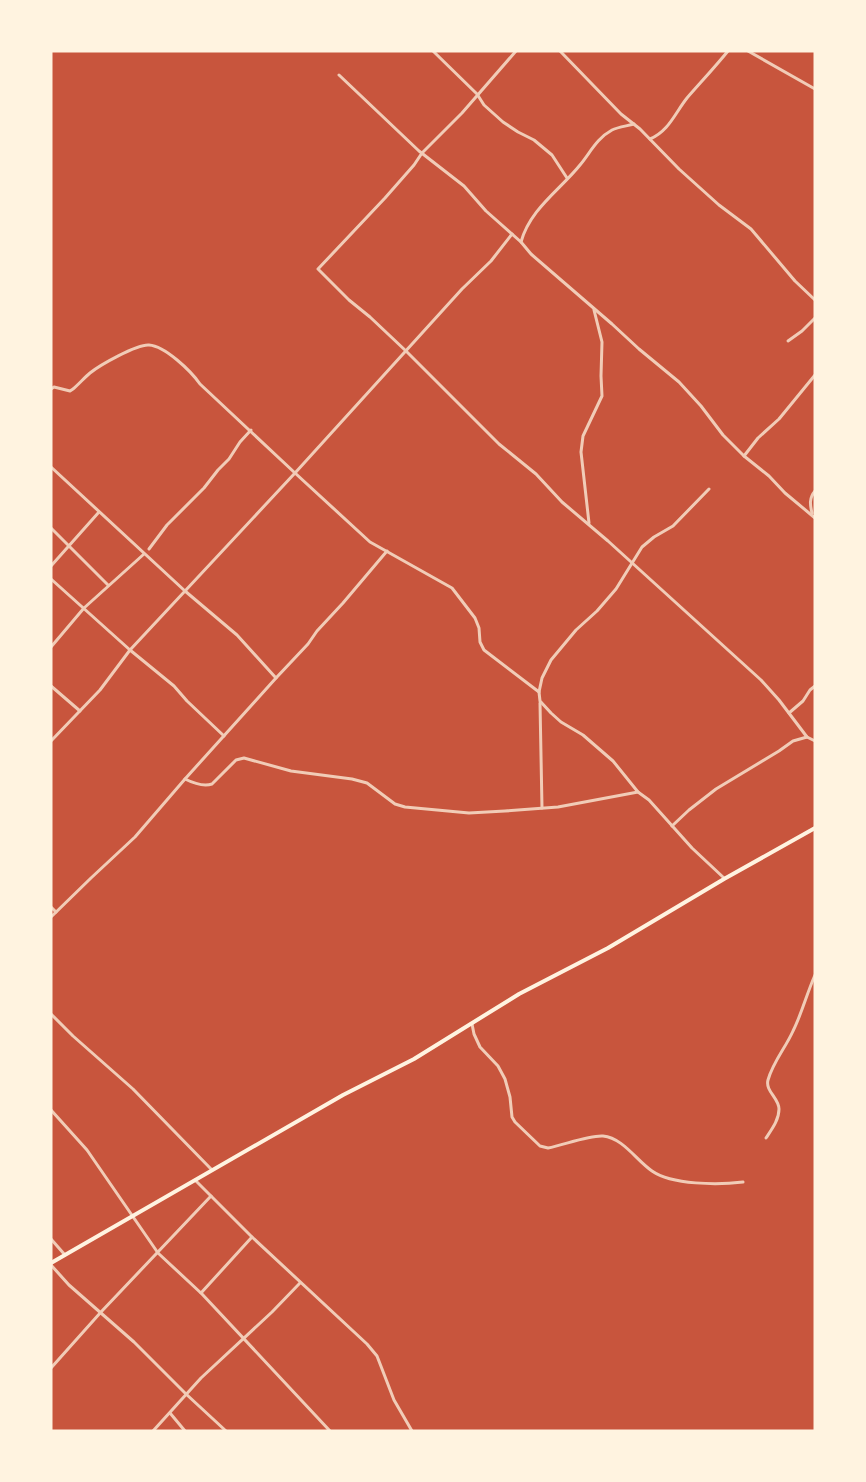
<svg xmlns="http://www.w3.org/2000/svg" width="866" height="1482" font-family="'Exo 2',sans-serif">
  <rect width="100%" height="100%" fill="#c8553d"/>
  <g fill="none" stroke-linecap="round" stroke-linejoin="round">
    <g stroke="#f1ccb7" stroke-width="3">
      <polyline points="433,51 477,94 484,105 503,122 518,132 534,140 552,155 567,178"/>
      <polyline points="516,51 462,113 422,153 414,165 385,198 318,269 349,300 370,317 406,351 499,444 536,474 562,502 608,541 761,680 779,700 807,737"/>
      <polyline points="560,51 621,114 640,129 679,169 719,205 751,229 795,281 815,300"/>
      <polyline points="339,75 419,151 464,186 486,211 521,242 531,254 612,324 639,349 679,382 701,406 723,435 744,456 769,476 785,493 815,518"/>
      <path d="M 650,139 C 669,131 675,113 687,98 C 701,82 715,67 728,51"/>
      <path d="M 521,242 C 530,209 560,190 580,165 C 590,153 597,138 612,130 C 618,127 627,126 634,124"/>
      <polyline points="788,341 802,331 815,318"/>
      <path d="M 51,389 L 54,387 L 70,391 L 73,389 C 79,384 84,378 90,373 C 100,365 137,344 149,345 C 165,346 191,371 200,384 L 295,473 L 370,542 L 452,588 L 475,618 L 479,628 L 480,642 L 484,650 L 539,692"/>
      <polyline points="744,456 758,438 779,419 815,375"/>
      <polyline points="51,467 185,591 237,635 276,678"/>
      <polyline points="709,489 673,526 654,537 642,547 616,589 597,611 576,630 551,660 542,678 539,692 540,701 551,713 561,722 583,735 613,761 638,792 649,800 692,848 724,878"/>
      <path d="M 812,513 C 810,505 809,498 815,491"/>
      <polyline points="589,523 581,452 583,436 602,396 601,376 602,342 594,310"/>
      <polyline points="51,528 108,585"/>
      <polyline points="149,549 167,525 204,488 218,470 229,459 240,442 251,430"/>
      <polyline points="51,566 99,512"/>
      <polyline points="51,579 130,650 174,686 187,701 224,736"/>
      <polyline points="51,647 84,608 144,554"/>
      <polyline points="51,686 80,711"/>
      <polyline points="540,703 542,808"/>
      <polyline points="789,713 803,701 810,690 815,686"/>
      <polyline points="51,741 100,690 130,650 295,473 462,289 491,261 512,234"/>
      <path d="M 185,779 C 193,783 203,787 212,784 L 236,760 L 244,758 L 291,771 L 352,779 L 367,783 L 395,804 L 405,807 L 469,813 L 505,811 L 558,807 L 638,792"/>
      <polyline points="672,826 689,810 716,789 779,751 793,741 807,737 815,741"/>
      <polyline points="51,907 56,912"/>
      <polyline points="51,917 91,878 135,837 185,779 276,678 308,644 317,631 343,603 387,551"/>
      <polyline points="51,1014 73,1036 133,1089 212,1170"/>
      <path d="M 472,1024 L 474,1034 L 480,1047 L 498,1066 L 505,1079 L 510,1097 L 512,1117 L 515,1122 L 540,1146 L 548,1148 C 564,1145 589,1135 603,1136 C 623,1138 636,1160 652,1171 C 672,1185 718,1185 743,1182"/>
      <polyline points="51,1110 87,1150 158,1253 202,1294 330,1431"/>
      <path d="M 766,1138 C 772,1129 779,1120 779,1109 C 779,1098 765,1091 768,1080 C 773,1062 786,1047 793,1031 C 802,1013 807,993 815,975"/>
      <polyline points="195,1180 252,1237 367,1344 377,1356 394,1400 412,1431"/>
      <polyline points="51,1239 65,1255"/>
      <polyline points="51,1265 69,1285 134,1342 186,1394 226,1431"/>
      <polyline points="201,1293 252,1237"/>
      <polyline points="51,1368 101,1312 211,1196"/>
      <polyline points="170,1413 185,1431"/>
      <polyline points="153,1431 201,1378 272,1312 300,1283"/>
    </g>
    <polyline stroke="#f1ccb7" stroke-width="3" points="748,51 815,89"/>
    <polyline stroke="#fff3e0" stroke-width="4" points="51,1263 343,1095 414,1059 519,994 608,948 724,879 815,828"/>
  </g>
  <rect width="866" height="1482" fill="none" stroke="#fff3e0" stroke-width="105"/>
</svg>
